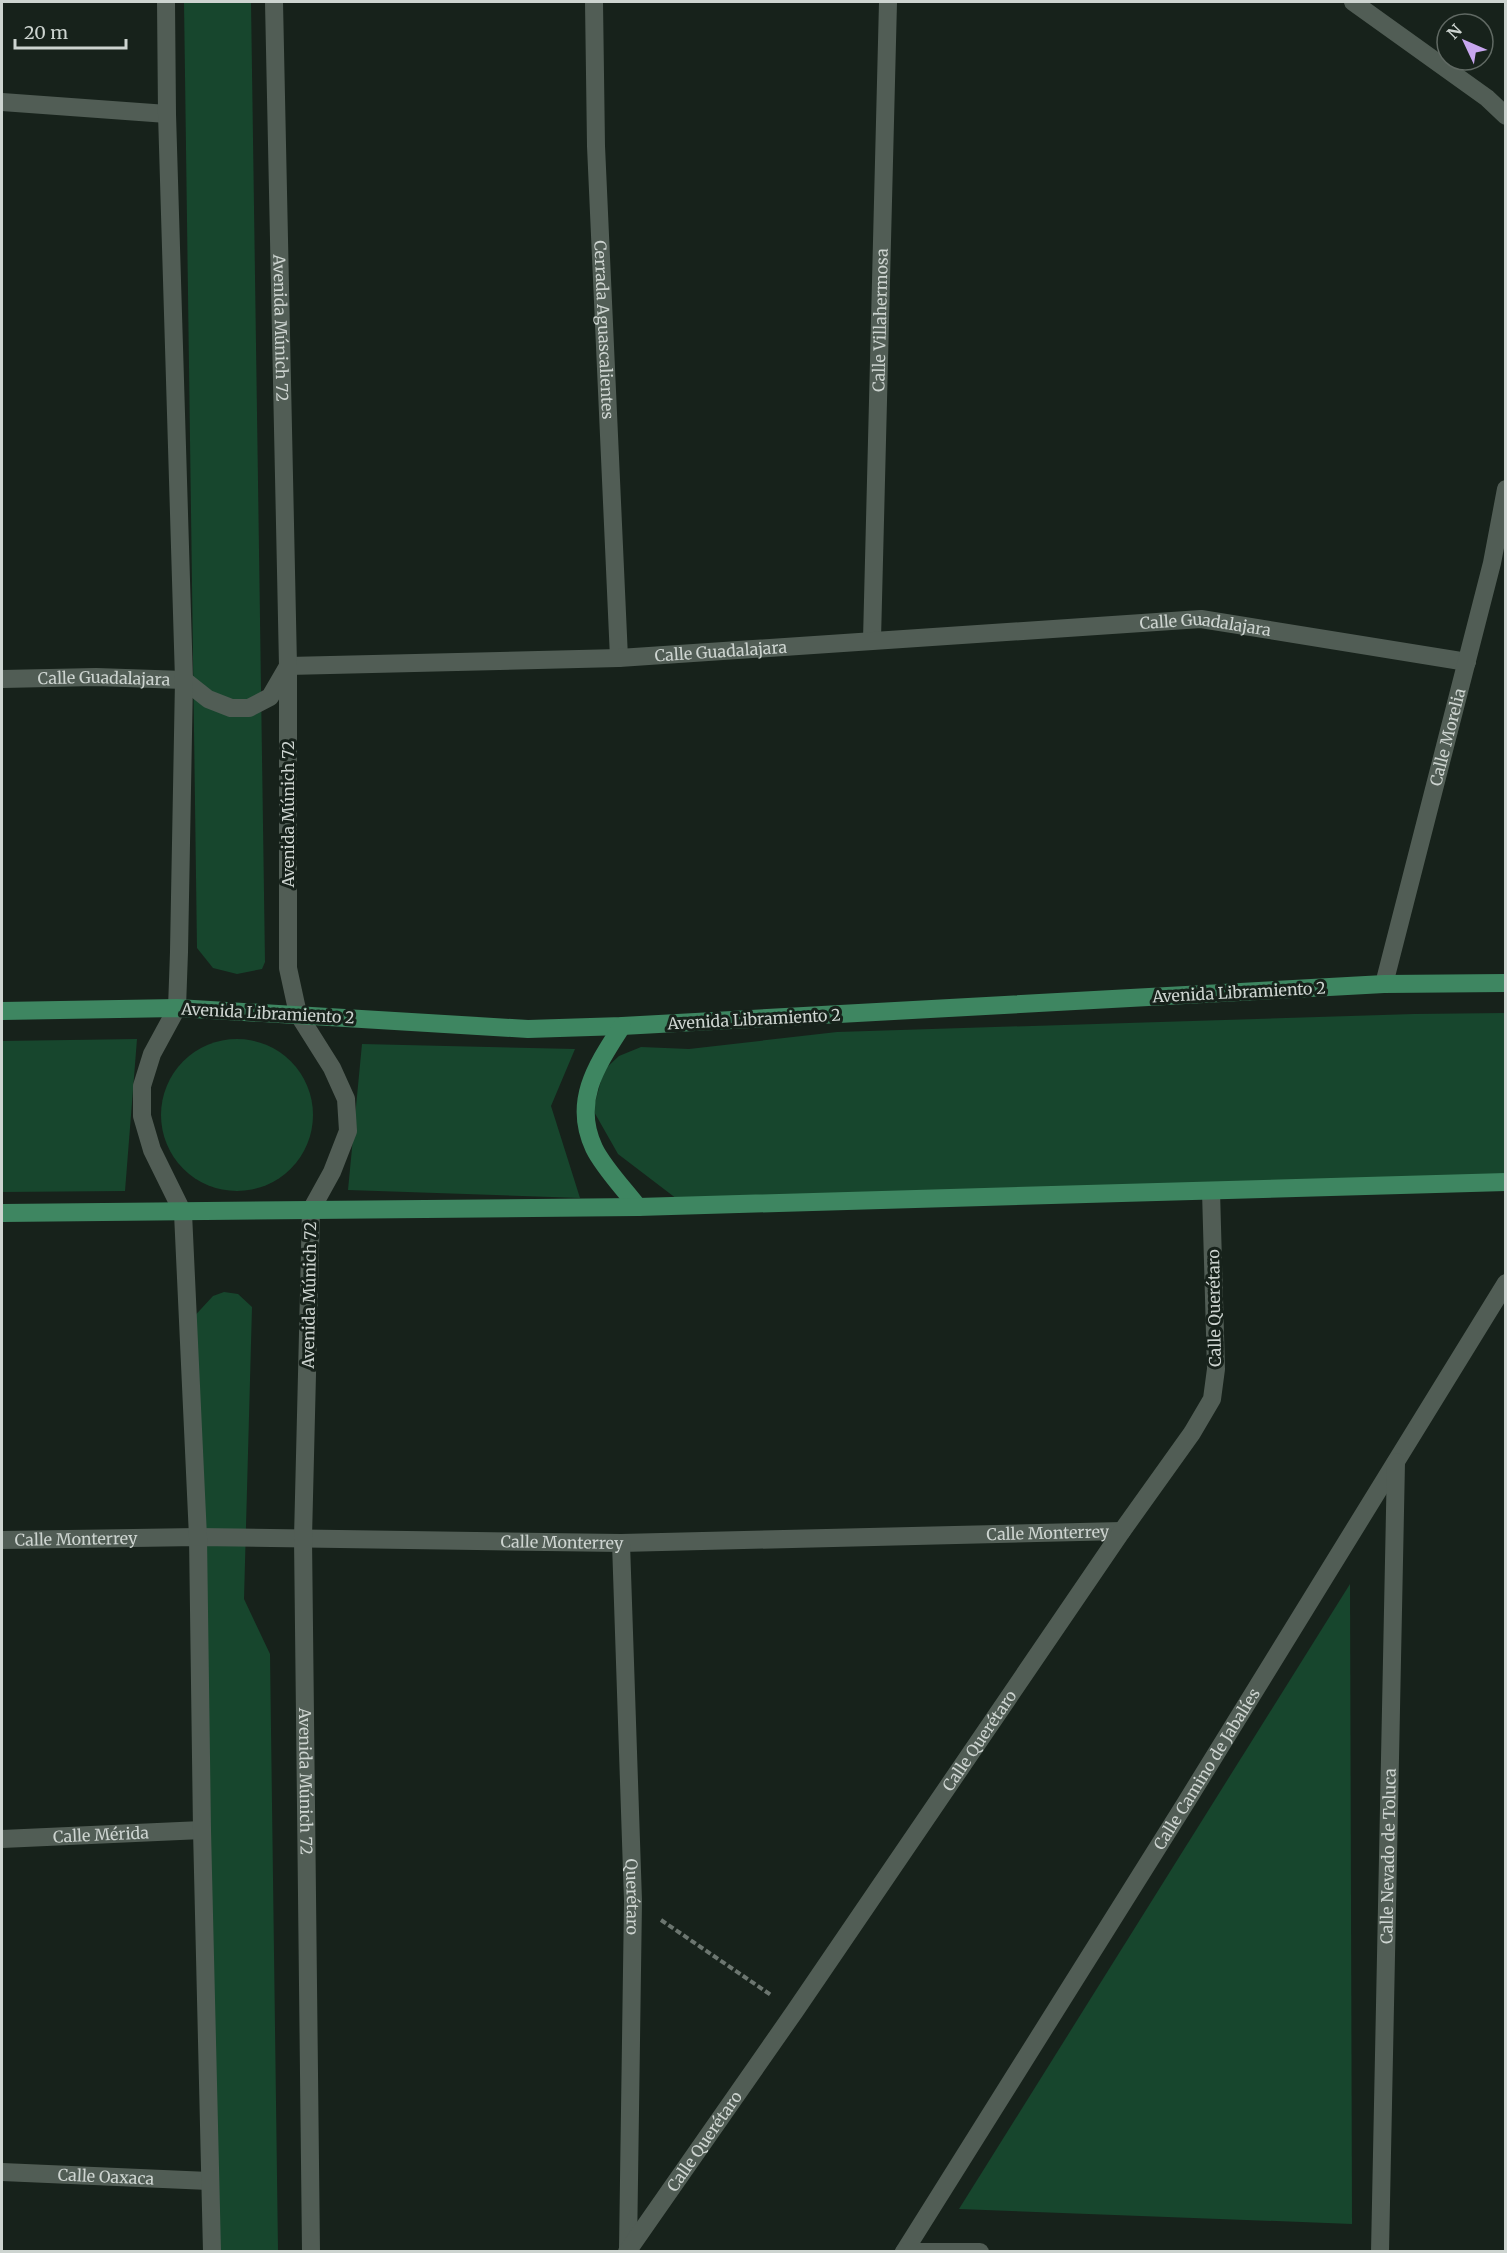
<svg xmlns="http://www.w3.org/2000/svg" width="1507" height="2253" font-family="Merriweather,serif">
  <rect width="100%" height="100%" fill="#17221b"/>
  <g fill="#17462d">
    <polygon points="184,2 251,2 265,962 262,969 237,974 213,968 197,948"/>
    <polygon points="1505,1013 1505,1176 677,1199 618,1154 593,1110 604,1070 619,1056 641,1047 689,1049 837,1032 1414,1014"/>
    <circle cx="237" cy="1115" r="76"/>
    <polygon points="137,1039 125,1191 2,1192 2,1041"/>
    <polygon points="362,1044 575,1049 551,1106 580,1198 348,1190"/>
    <polygon points="224,1292 238,1294 252,1307 244,1599 270,1654 278,2251 216,2251 189,1322 213,1296"/>
    <polygon points="1350,1584 1352,2224 959,2209"/>
  </g>
  <g fill="none" stroke-linecap="round" stroke-linejoin="round">
    <polyline stroke="#6c7670" stroke-width="4" stroke-dasharray="6 3" stroke-linecap="butt" points="661,1920 771,1995"/>
    <g stroke="#515d55" stroke-width="18">
      <path id="s1" d="M 594,2 L 596,146 L 619,658"/>
      <polyline points="1353,2 1487,98 1506,116"/>
      <polyline points="2,102 167,114"/>
      <path id="s2" d="M 872,640 L 888,2"/>
      <path id="s3" d="M 2,679 L 96,677 L 184,680 L 208,699 L 231,708 L 249,708 L 270,697 L 288,666 L 619,658 L 1201,619 L 1467,662"/>
      <path id="s4" d="M 1384,984 L 1492,563 L 1506,489"/>
      <path id="s5" d="M 2,1540 L 198,1537 L 621,1543 L 1122,1531"/>
      <path id="s6" d="M 621,1543 L 633,1901 L 628,2250"/>
      <path id="s7" d="M 2,1839 L 202,1830"/>
      <path id="s8" d="M 2,2172 L 209,2181"/>
      <path id="s9" d="M 627,2252 L 795,2011 L 1122,1531 L 1192,1433 L 1212,1399 L 1216,1369 L 1211,1191"/>
      <path id="s10" d="M 904,2252 L 1185,1804 L 1506,1283"/>
      <polyline points="904,2252 980,2252"/>
      <path id="s11" d="M 1380,2252 L 1396,1462"/>
    </g>
    <g stroke="#515d55" stroke-width="18">
      <polyline points="166,2 167,114 184,680 179,952 177,1008 152,1054 142,1086 142,1116 152,1150 183,1213 198,1537 202,1830 212,2252"/>
      <path id="s12" d="M 274,2 L 288,666 L 288,968 L 298,1014 L 332,1068 L 346,1099 L 348,1131 L 332,1172 L 311,1210 L 303,1538 L 311,2252"/>
    </g>
    <g stroke="#3e8661" stroke-width="18">
      <polyline points="2,1011 177,1008 528,1029 622,1026 1384,984 1506,983"/>
      <path d="M 622,1026 C 597,1065 572,1101 594,1148 C 603,1167 625,1190 638,1207"/>
      <polyline points="2,1213 638,1207 1506,1182"/>
    </g>
  </g>
  <g text-anchor="middle" dominant-baseline="central" stroke-width="6" stroke-linejoin="round" paint-order="stroke">
    <g font-size="16" fill="#cdd4d0" stroke="#17221b">
      <text stroke="none"><textPath href="#s2" startOffset="320">Calle Villahermosa</textPath></text>
      <text stroke="none"><textPath href="#s12" startOffset="326">Avenida Múnich 72</textPath></text>
      <text stroke="none"><textPath href="#s1" startOffset="328">Cerrada Aguascalientes</textPath></text>
      <text stroke="none"><textPath href="#s3" startOffset="1234">Calle Guadalajara</textPath></text>
      <text stroke="none"><textPath href="#s3" startOffset="748">Calle Guadalajara</textPath></text>
      <text stroke="none"><textPath href="#s3" startOffset="102">Calle Guadalajara</textPath></text>
      <text stroke="none"><textPath href="#s4" startOffset="255">Calle Morelia</textPath></text>
      <text transform="translate(288 814) rotate(-90)">Avenida Múnich 72</text>
      <text transform="translate(1239 992) rotate(-3)">Avenida Libramiento 2</text>
      <text transform="translate(268 1013) rotate(3)">Avenida Libramiento 2</text>
      <text transform="translate(754 1019) rotate(-3)">Avenida Libramiento 2</text>
      <text transform="translate(309 1295) rotate(-89)">Avenida Múnich 72</text>
      <text transform="translate(1214 1308) rotate(-91)">Calle Querétaro</text>
      <text stroke="none"><textPath href="#s5" startOffset="1046">Calle Monterrey</textPath></text>
      <text stroke="none"><textPath href="#s5" startOffset="74">Calle Monterrey</textPath></text>
      <text stroke="none"><textPath href="#s5" startOffset="560">Calle Monterrey</textPath></text>
      <text stroke="none"><textPath href="#s9" startOffset="621">Calle Querétaro</textPath></text>
      <text stroke="none"><textPath href="#s10" startOffset="570">Calle Camino de Jabalíes</textPath></text>
      <text stroke="none"><textPath href="#s12" startOffset="1802">Avenida Múnich 72</textPath></text>
      <text stroke="none"><textPath href="#s7" startOffset="99">Calle Mérida</textPath></text>
      <text stroke="none"><textPath href="#s11" startOffset="396">Calle Nevado de Toluca</textPath></text>
      <text stroke="none"><textPath href="#s6" startOffset="354">Querétaro</textPath></text>
      <text stroke="none"><textPath href="#s9" startOffset="135">Calle Querétaro</textPath></text>
      <text stroke="none"><textPath href="#s8" startOffset="104">Calle Oaxaca</textPath></text>
    </g>
  </g>
  <rect width="1507" height="2253" fill="none" stroke="#cdd4d0" stroke-width="6"/>
  <g transform="translate(1465 42) rotate(314)"><circle r="28" fill="#17221b" stroke="#606963" stroke-width="1.5"/>
  <path d="M0-4.5L10 22L0 15L-10 22Z" fill="#c8a6ef"/>
  <text y="-9" font-size="16" font-weight="bold" text-anchor="middle" fill="#cdd4d0">N</text>
  </g>
  <path d="M15 39v9h111v-9" fill="none" stroke="#cdd4d0" stroke-width="3"/>
  <text x="24" y="39" font-size="18" fill="#cdd4d0" stroke="#17221b" stroke-width="4.5" paint-order="stroke">20 m</text>
</svg>
